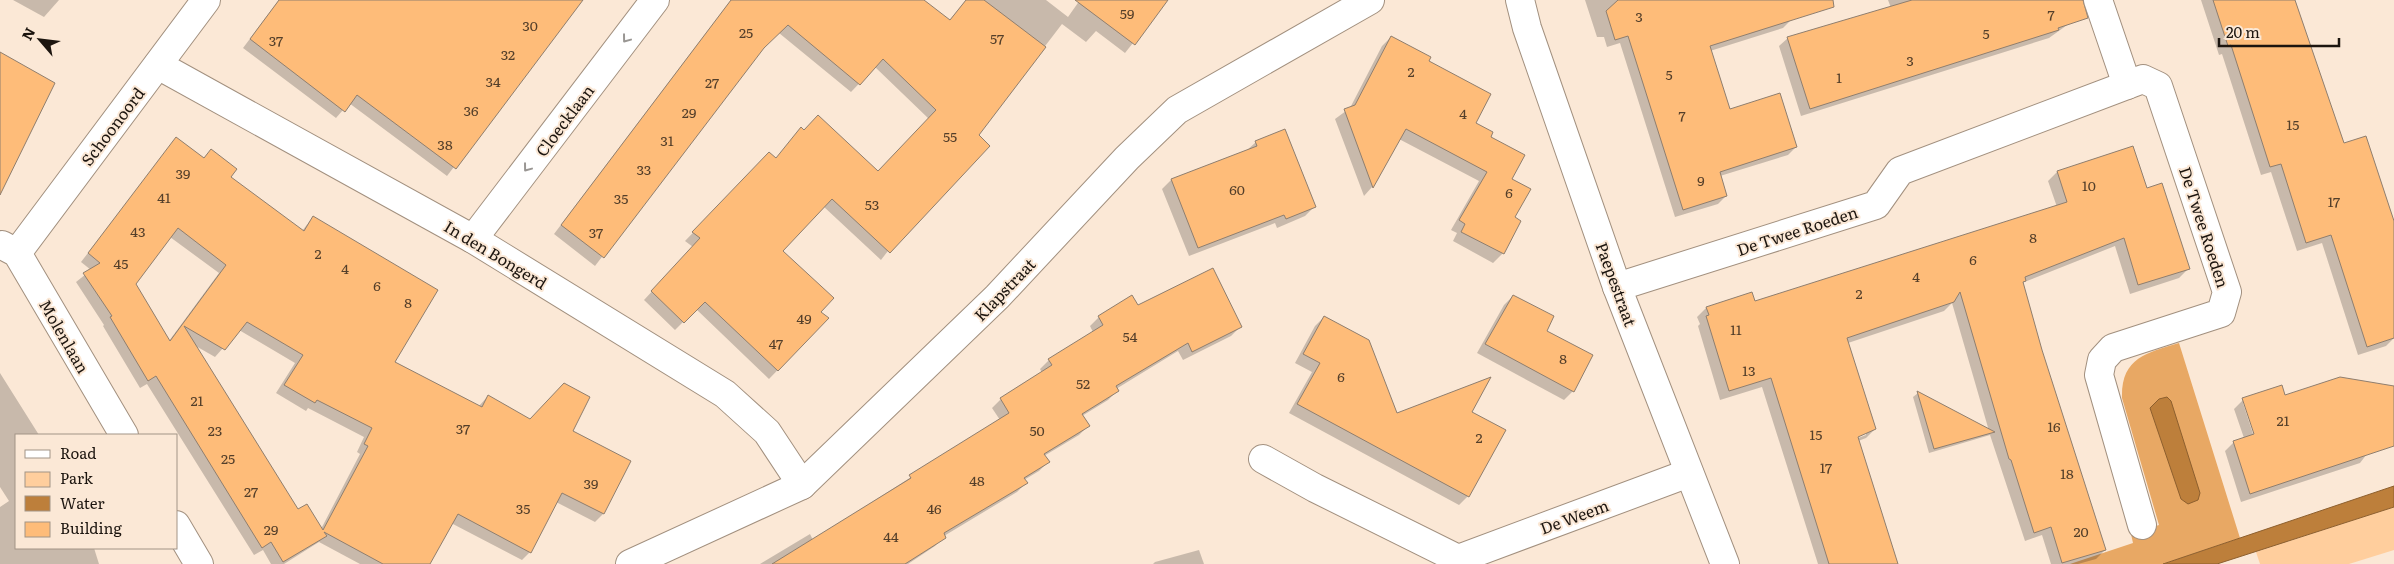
<svg xmlns="http://www.w3.org/2000/svg" width="2394" height="564" font-family="Literata,serif">
  <rect width="100%" height="100%" fill="#fbe8d6"/>
  <polygon fill="#ffce9d" points="2394,507 2394,550 2349,564 2260,564 2256,552"/>
  <path fill="#e8a864" d="M 2179,343 L 2240,538 L 2163,564 L 2070,564 L 2133,543 L 2131,534 L 2159,525 L 2122,398 C 2121,358 2146,353 2179,343 Z"/>
  <g fill="#bd7f3b" stroke="#8d5f2e">
    <polygon points="2167,397 2171,401 2200,493 2198,500 2188,504 2181,499 2150,408 2159,399"/>
    <polygon points="2394,486 2394,507 2217,564 2163,564"/>
  </g>
  <g fill="#0003" fill-rule="evenodd">
    <polygon points="13,0 59,0 44,17"/>
    <polygon points="279,0 581,0 447,176 349,103 336,118 243,48"/>
    <polygon points="731,0 922,0 949,21 966,0 1046,0 1068,17 1080,0 1167,0 1125,53 1096,31 1086,42 1062,24 881,260 823,206 781,251 819,312 827,319 769,379 696,309 675,330 644,300 693,247 685,241 769,154 776,159 804,131 878,172 929,119 875,67 851,92 779,33 761,49 595,266 554,234"/>
    <polygon points="1585,0 1784,0 1791,20 1783,28 1710,51 1729,110 1796,147 1788,155 1720,176 1726,196 1718,204 1675,217 1620,43 1607,47 1604,37 1597,37"/>
    <polygon points="1888,0 2066,0 2070,23 2049,38 1801,116 1779,46 1788,38 1891,8"/>
    <polygon points="2201,0 2295,0 2343,145 2394,225 2394,338 2386,346 2358,355 2322,243 2297,251 2271,172 2261,175 2222,54 2219,55"/>
    <polygon points="1391,37 1427,61 1474,123 1489,137 1511,180 1513,218 1520,221 1503,253 1493,263 1453,241 1457,233 1451,230 1479,181 1399,139 1372,187 1364,196 1335,119 1350,108 1382,46"/>
    <path d="M 176,139 L 203,159 L 211,151 L 230,177 L 302,231 L 313,217 L 394,362 L 479,406 L 488,396 L 530,421 L 571,432 L 629,462 L 603,514 L 595,522 L 556,502 L 530,552 L 522,560 L 451,523 L 429,564 L 360,564 L 319,542 L 284,564 L 271,564 L 263,550 L 254,555 L 147,384 L 140,388 L 103,326 L 104,325 L 76,282 L 91,270 L 81,262 ZM 170,237 L 219,273 L 169,341 L 134,284 ZM 239,330 L 295,363 L 276,393 L 306,411 L 308,408 L 364,437 L 357,452 L 360,454 L 321,529 L 298,511 L 194,345 L 215,357 Z"/>
    <polygon points="1256,142 1314,207 1305,216 1277,228 1275,223 1189,256 1162,189 1171,180 1246,151"/>
    <path d="M 2057,172 L 2146,190 L 2188,269 L 2179,278 L 2130,294 L 2115,246 L 2022,283 L 2041,351 L 2105,550 L 2096,559 L 2078,564 L 2051,564 L 2042,535 L 2025,541 L 1990,435 L 1929,453 L 1913,397 L 1918,393 L 1989,431 L 1952,303 L 1944,311 L 1848,343 L 1875,429 L 1866,438 L 1858,441 L 1897,564 L 1818,564 L 1762,387 L 1720,400 L 1698,326 L 1700,324 L 1697,317 L 1706,308 L 1754,303 L 2057,207 L 2048,181 ZM 1866,432 L 1866,435 L 1853,440 Z"/>
    <polygon points="1513,296 1545,331 1573,391 1564,400 1477,353 1504,305"/>
    <polygon points="1138,307 1240,327 1231,336 1183,360 1178,351 1116,389 1117,391 1108,400 1082,416 1088,426 1079,435 1044,456 1048,462 1039,471 1024,480 1026,483 1017,492 944,536 935,546 908,564 760,564 810,534 813,540 1000,420 992,408 1001,399 1042,373 1040,369 1049,360 1093,332 1090,326 1099,317"/>
    <polygon points="1324,317 1397,414 1471,412 1468,496 1459,505 1289,413 1312,372 1295,363 1315,326"/>
    <polygon points="0,373 39,435 16,435 16,548 94,548 99,564 0,564 0,507 9,501 0,487"/>
    <path d="M 2394,387 L 2394,419 L 2360,463 L 2241,502 L 2225,451 L 2234,442 L 2244,438 L 2234,409 L 2243,400 ZM 2243,403 L 2245,403 L 2257,439 L 2255,440 Z"/>
    <polygon points="1199,550 1204,564 1153,564 1155,562"/>
  </g>
  <g fill="#febc79" stroke="#8f7e6e" fill-rule="evenodd">
    <polygon points="279,0 583,0 456,169 357,95 345,112 250,39"/>
    <polygon points="731,0 924,0 950,20 966,0 984,0 1046,47 979,135 990,146 890,253 832,199 783,251 834,298 821,312 829,318 778,371 705,302 684,323 651,291 700,238 692,232 769,152 776,158 801,127 804,130 818,115 878,171 936,110 883,59 860,85 788,25 764,48 604,258 561,225"/>
    <polygon points="1075,0 1168,0 1135,45"/>
    <polygon points="1618,0 1833,0 1834,7 1710,46 1730,109 1780,93 1797,147 1720,172 1727,196 1683,210 1628,36 1615,40 1606,11"/>
    <polygon points="1912,0 2083,0 2088,18 2058,28 2059,30 1810,109 1787,37"/>
    <polygon points="2213,0 2295,0 2344,143 2366,136 2394,221 2394,338 2367,347 2331,235 2306,243 2281,164 2270,167 2231,45 2228,46"/>
    <polygon points="1391,36 1431,57 1429,61 1491,94 1476,123 1493,132 1491,137 1525,155 1512,179 1531,189 1515,217 1521,221 1504,254 1461,232 1465,224 1459,220 1487,172 1406,129 1373,188 1344,109 1355,105"/>
    <polygon points="0,52 55,83 0,195"/>
    <polygon points="1285,129 1316,207 1286,219 1284,215 1198,248 1171,179 1257,146 1255,141"/>
    <path d="M 176,137 L 204,158 L 211,149 L 237,169 L 231,177 L 304,231 L 313,216 L 438,290 L 395,362 L 482,407 L 488,395 L 530,419 L 564,383 L 590,397 L 573,431 L 631,461 L 604,514 L 562,493 L 531,553 L 458,514 L 430,564 L 383,564 L 324,532 L 327,536 L 283,562 L 271,542 L 262,548 L 156,376 L 148,381 L 110,317 L 112,316 L 83,273 L 100,263 L 88,253 ZM 178,228 L 226,265 L 170,341 L 136,284 ZM 247,322 L 303,355 L 284,385 L 315,403 L 317,400 L 372,428 L 364,444 L 368,446 L 323,530 L 307,504 L 298,509 L 184,326 L 225,350 Z"/>
    <polygon points="2133,146 2147,188 2162,183 2190,269 2138,285 2124,238 2025,277 2026,281 2023,282 2042,350 2106,550 2062,563 2051,527 2034,533 2011,460 2009,459 1960,292 1954,302 1847,338 1876,429 1858,437 1898,564 1829,564 1771,378 1729,391 1706,316 1709,315 1706,307 1752,292 1755,301 2067,202 2057,171"/>
    <polygon points="1213,268 1242,327 1192,352 1188,343 1116,386 1119,391 1082,414 1090,426 1044,454 1050,462 1024,478 1028,483 944,533 946,538 905,564 772,564 911,478 909,475 1009,413 1000,398 1052,365 1048,359 1103,325 1098,316 1132,295 1138,305"/>
    <polygon points="1513,295 1554,316 1547,331 1593,355 1574,392 1485,344"/>
    <polygon points="1324,316 1369,340 1397,413 1491,377 1472,412 1506,430 1469,497 1297,404 1320,363 1303,354"/>
    <polygon points="2340,377 2394,386 2394,446 2250,494 2233,441 2254,434 2242,398 2282,385 2285,395"/>
    <polygon points="1917,391 1995,432 1934,449"/>
  </g>
  <g fill="none" stroke-linecap="round" stroke-linejoin="round">
    <defs>
      <g id="minor">
        <polyline points="1520,0 1527,28 1617,287 1725,564"/>
        <polyline points="2098,0 2127,85"/>
        <polyline points="158,65 473,239 725,394 767,432 802,485"/>
        <polyline points="473,239 655,0"/>
        <polyline points="2,245 17,253 124,435"/>
        <polyline points="17,253 206,0"/>
        <polyline points="1617,287 1876,205 1900,171 2143,79 2158,86 2227,292 2221,313 2113,348 2102,360 2099,375 2142,525"/>
        <polyline points="1263,459 1315,488 1458,559 1689,473"/>
        <polyline points="176,525 199,564"/>
        <polyline points="630,564 802,485 997,297 1127,158 1177,110 1370,0"/>
      </g>
    </defs>
    <use href="#minor" stroke="#a2907f" stroke-width="30"/>
    <use href="#minor" stroke="#fff" stroke-width="28"/>
  </g>
  <defs><path id="oneway-chevron" d="M-2-3.5L2.5 0L-2 3.5" fill="none" stroke-width="1.6" stroke-linecap="round" stroke-linejoin="round" transform="scale(1.25)"/></defs>
  <g stroke="#999693">
    <use href="#oneway-chevron" transform="translate(626 39) rotate(127)"/>
    <use href="#oneway-chevron" transform="translate(527 168) rotate(127)"/>
  </g>
  <g text-anchor="middle" dominant-baseline="central" stroke-width="4" stroke-linejoin="round" paint-order="stroke">
    <g font-size="14" fill="#543f2a">
      <text x="1127" y="13">59</text>
      <text x="2051" y="14">7</text>
      <text x="1639" y="16">3</text>
      <text x="530" y="25">30</text>
      <text x="746" y="32">25</text>
      <text x="1986" y="33">5</text>
      <text x="997" y="38">57</text>
      <text x="276" y="40">37</text>
      <text x="508" y="54">32</text>
      <text x="1910" y="60">3</text>
      <text x="1411" y="71">2</text>
      <text x="1669" y="74">5</text>
      <text x="1839" y="77">1</text>
      <text x="493" y="81">34</text>
      <text x="712" y="82">27</text>
      <text x="471" y="110">36</text>
      <text x="689" y="112">29</text>
      <text x="1463" y="113">4</text>
      <text x="1682" y="115">7</text>
      <text x="2293" y="124">15</text>
      <text x="950" y="136">55</text>
      <text x="667" y="140">31</text>
      <text x="445" y="144">38</text>
      <text x="644" y="169">33</text>
      <text x="183" y="173">39</text>
      <text x="1701" y="180">9</text>
      <text x="2089" y="185">10</text>
      <text x="1237" y="189">60</text>
      <text x="1509" y="192">6</text>
      <text x="164" y="197">41</text>
      <text x="621" y="198">35</text>
      <text x="2334" y="201">17</text>
      <text x="872" y="204">53</text>
      <text x="138" y="231">43</text>
      <text x="596" y="232">37</text>
      <text x="2033" y="237">8</text>
      <text x="318" y="253">2</text>
      <text x="1973" y="259">6</text>
      <text x="121" y="263">45</text>
      <text x="345" y="268">4</text>
      <text x="1916" y="276">4</text>
      <text x="377" y="285">6</text>
      <text x="1859" y="293">2</text>
      <text x="408" y="302">8</text>
      <text x="804" y="318">49</text>
      <text x="1736" y="329">11</text>
      <text x="1130" y="336">54</text>
      <text x="776" y="343">47</text>
      <text x="1563" y="358">8</text>
      <text x="1749" y="370">13</text>
      <text x="1341" y="376">6</text>
      <text x="1083" y="383">52</text>
      <text x="197" y="400">21</text>
      <text x="2283" y="420">21</text>
      <text x="2054" y="426">16</text>
      <text x="463" y="428">37</text>
      <text x="215" y="430">23</text>
      <text x="1037" y="430">50</text>
      <text x="1816" y="434">15</text>
      <text x="1479" y="437">2</text>
      <text x="228" y="458">25</text>
      <text x="1826" y="467">17</text>
      <text x="2067" y="473">18</text>
      <text x="977" y="480">48</text>
      <text x="591" y="483">39</text>
      <text x="251" y="491">27</text>
      <text x="523" y="508">35</text>
      <text x="934" y="508">46</text>
      <text x="271" y="529">29</text>
      <text x="2081" y="531">20</text>
      <text x="891" y="536">44</text>
    </g>
    <g font-size="16" fill="#1c150f" stroke="#fbe8d6">
      <text transform="translate(564 120) rotate(-53)">Cloecklaan</text>
      <text transform="translate(112 126) rotate(-53)">Schoonoord</text>
      <text transform="translate(2205 227) rotate(72)">De Twee Roeden</text>
      <text transform="translate(1797 230) rotate(-18)">De Twee Roeden</text>
      <text transform="translate(496 254) rotate(31)">In den Bongerd</text>
      <text transform="translate(1617 284) rotate(70)">Paepestraat</text>
      <text transform="translate(1004 289) rotate(-46)">Klapstraat</text>
      <text transform="translate(65 336) rotate(60)">Molenlaan</text>
      <text transform="translate(1574 516) rotate(-20)">De Weem</text>
    </g>
  </g>
  <rect x="15" y="434" width="162" height="115" fill="#fbe8d6" stroke="#a29486"/>
  <rect x="25" y="450" width="25" height="8" fill="#ffffff" stroke="#a29486"/>
  <text x="60" y="459" font-size="15" fill="#1c150f">Road</text>
  <rect x="25" y="472" width="25" height="15" fill="#ffce9d" stroke="#a29486"/>
  <text x="60" y="484" font-size="15" fill="#1c150f">Park</text>
  <rect x="25" y="496" width="25" height="15" fill="#bd7f3b" stroke="#a29486"/>
  <text x="60" y="509" font-size="15" fill="#1c150f">Water</text>
  <rect x="25" y="522" width="25" height="15" fill="#febc79" stroke="#a29486"/>
  <text x="60" y="534" font-size="15" fill="#1c150f">Building</text>
  <g transform="translate(40 40) rotate(298)" stroke="#fbe8d6" stroke-width="4" paint-order="stroke">
  <path d="M0-4L9 19L0 12L-9 19Z" fill="#1c150f"/>
  <text y="-8" font-size="14" font-weight="bold" text-anchor="middle" fill="#1c150f">N</text>
  </g>
  <path d="M2219 38v8h120v-8" fill="none" stroke="#1c150f" stroke-width="2.5"/>
  <text x="2226" y="38" font-size="15" fill="#1c150f" stroke="#fbe8d6" stroke-width="4" paint-order="stroke">20 m</text>
</svg>
